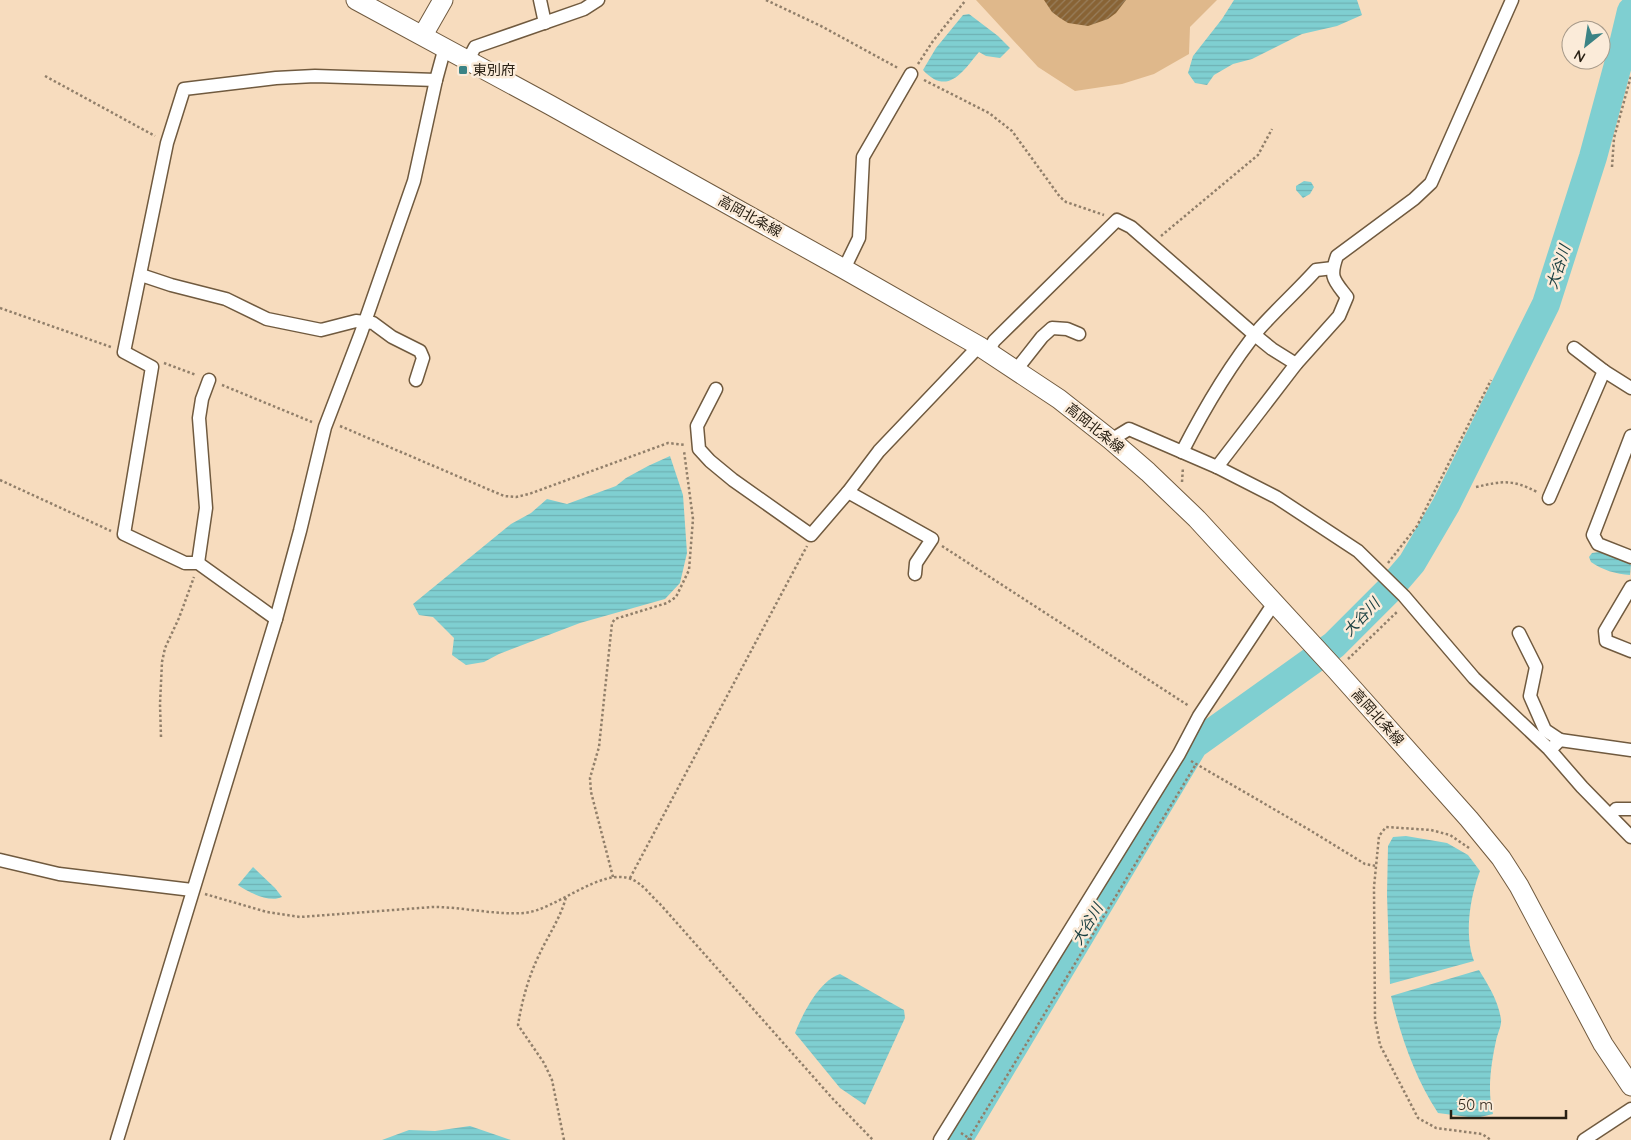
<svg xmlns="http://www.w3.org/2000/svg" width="1631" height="1140" font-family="Quicksand,'Noto Sans JP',sans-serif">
  <defs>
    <pattern id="water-rules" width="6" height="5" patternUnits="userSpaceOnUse" patternTransform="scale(1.25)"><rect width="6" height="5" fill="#7fcfd1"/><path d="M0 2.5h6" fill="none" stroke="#6eb1b3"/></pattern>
    <pattern id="building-hatch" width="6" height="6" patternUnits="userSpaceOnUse" patternTransform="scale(1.25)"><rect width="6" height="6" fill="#886335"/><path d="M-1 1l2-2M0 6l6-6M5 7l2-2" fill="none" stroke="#987e5c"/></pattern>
  </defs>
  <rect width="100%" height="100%" fill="#f7dcbe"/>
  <polygon fill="#dfb88b" points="976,0 1217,0 1190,27 1189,54 1154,74 1122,84 1075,91 1038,67"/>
  <g fill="url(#water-rules)">
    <polygon points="1234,0 1357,0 1362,15 1337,26 1302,34 1252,59 1233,64 1214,75 1207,85 1195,83 1188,73 1193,56 1222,19"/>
    <path d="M 969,14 L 998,36 L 1010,48 L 1000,58 L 986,56 L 979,52 C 963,71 948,97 923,70 L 936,48 L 963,15 Z"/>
    <polygon points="1304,181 1311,182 1314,187 1310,194 1303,198 1296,190 1296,186"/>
    <polygon points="670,456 683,495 687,553 680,583 665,599 580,623 499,654 484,662 466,665 452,655 454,638 433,617 419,615 413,604 511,524 531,513 547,499 567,504 616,486 626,478 648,466"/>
    <path d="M 1599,552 L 1628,563 L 1631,565 L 1630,575 C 1616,574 1602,570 1591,562 L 1589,557 L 1592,553 Z"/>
    <path d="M 1406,836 L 1447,843 L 1468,855 L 1480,871 C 1470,897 1464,934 1474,961 L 1390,984 L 1387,895 L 1388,846 L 1393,837 Z"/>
    <path d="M 253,867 L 275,888 L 282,897 C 269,903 248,892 238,885 Z"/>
    <path d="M 1479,970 C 1488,985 1498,1000 1501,1019 C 1502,1026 1497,1034 1496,1041 C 1491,1064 1487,1091 1493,1114 L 1476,1118 L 1438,1113 C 1415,1078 1401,1037 1391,996 Z"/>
    <path d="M 840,974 L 904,1010 L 905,1018 L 865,1105 L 840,1088 L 795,1033 C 803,1013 819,981 840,974 Z"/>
    <polygon points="470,1126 511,1140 382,1140 409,1130 435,1131"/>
  </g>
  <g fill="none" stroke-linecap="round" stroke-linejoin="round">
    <polyline stroke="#7fcfd1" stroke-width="28" points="958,1140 1194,745 1334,645 1388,591 1412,563 1446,505 1546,304 1593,157 1619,61 1631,11"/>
  </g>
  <polygon fill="url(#building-hatch)" points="1044,0 1126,0 1116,13 1108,19 1088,26 1068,23 1060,18 1052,12"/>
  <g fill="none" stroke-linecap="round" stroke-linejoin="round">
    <defs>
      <g id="street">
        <polyline points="540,0 545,23"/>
        <polyline points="468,60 475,47 584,9 598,0"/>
        <polyline points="844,269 859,238 863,157 911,74"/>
        <polyline points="141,275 171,285 226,299 267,319 321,330 356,321 373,323 392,337 420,351 423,358 416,380"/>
        <polyline points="1574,348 1604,371 1631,388"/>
        <polyline points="988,352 994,341 1117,220 1131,227 1256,336 1272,349 1296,364"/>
        <polyline points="1016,370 1042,337 1052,328 1067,329 1079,334"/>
        <polyline points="716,389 697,426 699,449 710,461 733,480 811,535 848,492 879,451 979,346"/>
        <polyline points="1631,436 1593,535 1598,544 1631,557"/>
        <polyline points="1111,440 1129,429 1217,467 1276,497 1358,551 1404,596 1474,678 1549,749 1582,787 1631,837"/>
        <path d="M 1182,452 C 1204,409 1229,366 1260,328 C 1278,308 1298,290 1316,270 L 1333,268"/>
        <path d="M 1217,467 L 1296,364 L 1339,316 L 1347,297 C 1334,280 1329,278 1337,256 L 1414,199 L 1431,183 L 1512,0"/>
        <polyline points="848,492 932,539 916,563 915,574"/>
        <polyline points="1549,498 1604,371"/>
        <polyline points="198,563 206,508 199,418 202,399 209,380"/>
        <polyline points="1631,587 1605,631 1606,641 1631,651"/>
        <polyline points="276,619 198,563 185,563 124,534 152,367 124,352 167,143 184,89 276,78 315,76 436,80"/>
        <polyline points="1519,633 1536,667 1530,696 1545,730 1560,740"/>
        <polyline points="1554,746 1560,740 1631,750"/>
        <polyline points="1611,815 1616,809 1631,809"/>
        <polyline points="0,860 59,874 192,890"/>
        <polyline points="117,1140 276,619 300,531 325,427 361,333 414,181 436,80 445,47"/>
        <polyline points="940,1140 1179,754 1199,716 1274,603"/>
        <polyline points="1584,1140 1631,1109"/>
      </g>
      <g id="secondary">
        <polyline points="356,0 550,105 844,269 979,346 1059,399 1111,440 1148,472 1197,519 1336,670 1469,819 1501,858 1519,886 1603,1044 1631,1086"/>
        <polyline points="423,35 443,0"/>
      </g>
    </defs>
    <use href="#street" stroke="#705a3f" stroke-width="15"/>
    <use href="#secondary" stroke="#705a3f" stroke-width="21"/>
    <g stroke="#917f6a" stroke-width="2.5" stroke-dasharray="2.5 2.5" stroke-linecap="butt">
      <polyline points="766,0 821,26 898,68"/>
      <polyline points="918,64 933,41 965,1"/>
      <polyline points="45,76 155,136"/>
      <polyline points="924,80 989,113 1012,131 1060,197 1066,202 1104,215"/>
      <polyline points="1612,167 1614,138 1631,76"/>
      <polyline points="1161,236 1258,155 1272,129"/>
      <polyline points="0,308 111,347"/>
      <polyline points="164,363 196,375"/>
      <polyline points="222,385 312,422"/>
      <polyline points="340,426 504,496 516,497 529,494 668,443 686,445"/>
      <polyline points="0,480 111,531"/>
      <polyline points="1182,482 1183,467"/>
      <path d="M 1476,487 C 1503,481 1512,479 1537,492"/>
      <polyline points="942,546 1189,706"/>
      <polyline points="1388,563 1417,526 1491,380"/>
      <polyline points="1348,659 1398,611"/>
      <polyline points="161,737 160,704 162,662 165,648 179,618 194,577"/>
      <polyline points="1191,761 1308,829 1365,864 1376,866"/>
      <polyline points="1469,848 1450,835 1431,830 1386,827 1379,836 1374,887 1375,1019 1380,1045 1418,1118 1436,1128 1482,1134 1491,1140"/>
      <polyline points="613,877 591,792 590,778 599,747 612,623 615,619 667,603 676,597 689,570 693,519 684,451"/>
      <polyline points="630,878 807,546"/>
      <path d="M 205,894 L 267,912 L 300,917 L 433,907 C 463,907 494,915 524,913 C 556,910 601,867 631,879 C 642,883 651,896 660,904 L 833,1099 L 873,1140"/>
      <polyline points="961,1133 972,1140"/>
      <path d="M 564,1140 L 552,1080 L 544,1063 L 518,1025 C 522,1000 529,975 540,953 C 549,934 561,917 566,897"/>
      <polyline points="968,1140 1196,764"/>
    </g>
    <use href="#street" stroke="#fff" stroke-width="12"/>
    <use href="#secondary" stroke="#fff" stroke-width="19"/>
  </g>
  <rect fill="#3b8385" stroke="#fbebd9" stroke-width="2" x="458" y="65" width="10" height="10" rx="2.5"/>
  <g text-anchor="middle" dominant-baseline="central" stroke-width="5" stroke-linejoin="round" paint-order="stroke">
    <g font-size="14" fill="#292014" stroke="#fbebd9" text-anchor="start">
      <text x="473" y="70">東別府</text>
    </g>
    <g font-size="14" fill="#292014" stroke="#fbebd9">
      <text transform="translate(750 216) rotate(29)">高岡北条線</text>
      <text transform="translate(1095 428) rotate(39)">高岡北条線</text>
      <text transform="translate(1378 717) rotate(48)">高岡北条線</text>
    </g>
    <g font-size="15" font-style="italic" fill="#173d3f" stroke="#fbebd9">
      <text transform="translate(1558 267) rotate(-72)">大谷川</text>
      <text transform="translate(1361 617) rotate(-47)">大谷川</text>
      <text transform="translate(1087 924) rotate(-59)">大谷川</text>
    </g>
  </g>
  <g transform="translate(1586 45) rotate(210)"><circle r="24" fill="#fbebd9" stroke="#a79a8a"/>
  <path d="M0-4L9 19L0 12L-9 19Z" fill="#3b8385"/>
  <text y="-8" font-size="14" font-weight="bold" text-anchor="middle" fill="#292014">N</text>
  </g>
  <path d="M1451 1110v8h115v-8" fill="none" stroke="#292014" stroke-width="2.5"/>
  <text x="1458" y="1110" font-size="15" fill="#292014" stroke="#fbebd9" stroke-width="4" paint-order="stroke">50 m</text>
</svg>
